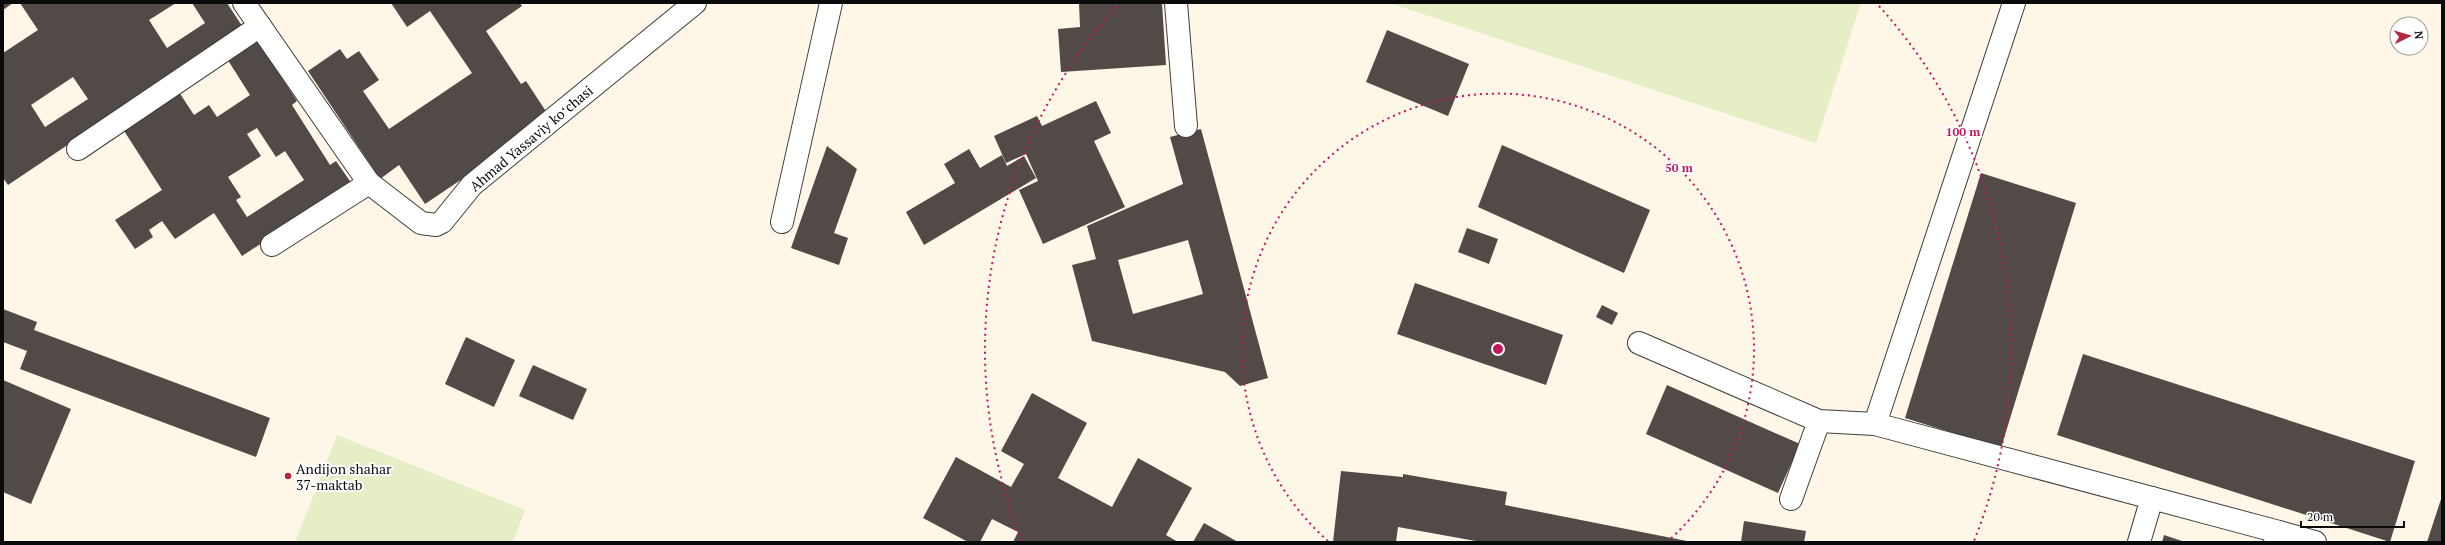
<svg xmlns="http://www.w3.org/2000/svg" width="2445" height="545" font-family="'PT Serif',serif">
  <rect width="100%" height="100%" fill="#fef7e7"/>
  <g fill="#e5eec5">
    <polygon points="1389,3 1861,3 1816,143"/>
    <polygon points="337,435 525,510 513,542 301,542 296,540"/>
  </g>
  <g fill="#524a47" fill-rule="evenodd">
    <polygon points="3,3 13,3 3,10"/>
    <path d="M 20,3 L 176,3 L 149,20 L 167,48 L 205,23 L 192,3 L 227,3 L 246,32 L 145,93 L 8,185 L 3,178 L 3,53 L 38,30 ZM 73,77 L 88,99 L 45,127 L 31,105 Z"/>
    <polygon points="391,3 520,3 522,6 486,31 521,84 526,81 551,119 425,204 399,165 380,179 308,71 340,49 347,59 359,51 379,80 363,91 389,129 472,73 430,11 407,27"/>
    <polygon points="1079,3 1162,3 1166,65 1061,72 1058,29 1080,27"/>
    <polygon points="1387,30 1469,64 1448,116 1366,82"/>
    <path d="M 254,35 L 297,101 L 292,105 L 330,165 L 336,161 L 352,184 L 242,256 L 214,213 L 175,239 L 162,221 L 149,230 L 153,237 L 135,249 L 115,220 L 162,190 L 119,123 L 175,86 L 194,115 L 209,105 L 217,117 L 250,95 L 224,54 ZM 257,128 L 276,157 L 285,151 L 304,180 L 247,217 L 236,200 L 241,197 L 228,177 L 261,156 L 247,134 Z"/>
    <polygon points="1096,101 1111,133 1094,141 1125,207 1043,244 1019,190 1038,181 1026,154 1006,163 994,136 1037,116 1042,126"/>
    <path d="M 1201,129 L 1268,378 L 1240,386 L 1225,372 L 1092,341 L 1072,265 L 1096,259 L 1087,226 L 1183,184 L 1170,137 ZM 1188,240 L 1203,294 L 1133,314 L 1118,260 Z"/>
    <polygon points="1502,145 1650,210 1624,273 1478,207"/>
    <polygon points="827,146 857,169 834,233 848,238 839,265 791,248"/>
    <polygon points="969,149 980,168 1002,155 1007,166 1024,156 1036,178 924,245 906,212 955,183 944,164"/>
    <polygon points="1981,173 2076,203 2001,448 1905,418"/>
    <polygon points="1467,228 1498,239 1489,264 1458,252"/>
    <polygon points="1415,283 1563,335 1546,385 1397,334"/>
    <polygon points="1602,305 1618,313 1612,325 1596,317"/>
    <polygon points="3,309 37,322 34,330 270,418 256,457 20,369 27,351 3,342"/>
    <polygon points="466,337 515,360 494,407 445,384"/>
    <polygon points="2083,354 2415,461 2390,542 2057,435"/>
    <polygon points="533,365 587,389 573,420 519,396"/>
    <polygon points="3,380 71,409 31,504 3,492"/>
    <polygon points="1667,385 1800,444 1778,493 1646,434"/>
    <polygon points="1032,393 1087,423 1058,478 1112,507 1138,458 1192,488 1166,535 1178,542 1013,542 1018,532 992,519 980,542 968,542 923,518 956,457 1011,487 1024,464 1001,451"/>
    <polygon points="1341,471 1403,477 1403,474 1507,492 1505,505 1692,542 1481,542 1398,527 1396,542 1333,542"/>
    <polygon points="2442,496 2442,542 2427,542"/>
    <polygon points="1744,521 1806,531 1804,542 1741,542"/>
    <polygon points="1204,523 1238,542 1193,542"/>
    <polygon points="2164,535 2185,542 2162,542"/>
  </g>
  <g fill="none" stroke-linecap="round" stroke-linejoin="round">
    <defs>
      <g id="minor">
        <polyline points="244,3 369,183 421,223 436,225 442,222 472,185 695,3"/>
        <polyline points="1176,3 1186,126"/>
        <polyline points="2014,3 1875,424 2279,532 2275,542"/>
        <polyline points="78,149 260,26"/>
        <polyline points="782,222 831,3"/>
        <polyline points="272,245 369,183"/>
        <polyline points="1639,343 1819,421 1875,424"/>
        <polyline points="1791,499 1819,421"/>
        <polyline points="2279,532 2315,542"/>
        <polyline points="2139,542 2152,498"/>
      </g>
    </defs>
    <use href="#minor" stroke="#3d3d3d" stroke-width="24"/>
    <use href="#minor" stroke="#fff" stroke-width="22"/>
  </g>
  <g fill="none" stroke="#c2185b" stroke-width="2" stroke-dasharray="2 4">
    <path d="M1328 541A256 256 0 1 1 1668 541"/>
    <path d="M1022 541A513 513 0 0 1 1117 6M1879 6A513 513 0 0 1 1974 541"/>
  </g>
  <circle fill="#b5273f" stroke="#fff" stroke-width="1.5" cx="288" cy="476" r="4"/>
  <g text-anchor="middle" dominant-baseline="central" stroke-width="4" stroke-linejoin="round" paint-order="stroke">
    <g font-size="14" fill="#0a0a0a" stroke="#fff">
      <text transform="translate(531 138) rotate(-40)">Ahmad Yassaviy koʻchasi</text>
    </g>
    <g font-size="14" fill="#0a0a0a" stroke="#fff" text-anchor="start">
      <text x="296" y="468">Andijon shahar<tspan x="296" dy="16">37-maktab</tspan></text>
    </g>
  </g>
  <circle cx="1498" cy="349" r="6" fill="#c2185b" stroke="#fff" stroke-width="2"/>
  <g font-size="12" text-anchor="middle" font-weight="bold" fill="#c2185b" stroke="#fff" stroke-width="4" stroke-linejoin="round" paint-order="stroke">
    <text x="1963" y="136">100 m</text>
    <text x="1679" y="172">50 m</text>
  </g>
  <rect width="2445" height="545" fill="none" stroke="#0a0a0a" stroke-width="8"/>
  <g transform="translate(2409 36) rotate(85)"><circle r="19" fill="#ffffff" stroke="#9d9d9d"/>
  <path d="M0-3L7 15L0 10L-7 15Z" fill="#b5273f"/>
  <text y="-6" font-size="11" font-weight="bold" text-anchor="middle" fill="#0a0a0a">N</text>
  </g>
  <path d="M2301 521v6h103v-6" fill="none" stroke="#0a0a0a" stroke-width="2"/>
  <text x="2307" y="521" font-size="12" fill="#0a0a0a" stroke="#ffffff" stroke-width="3" paint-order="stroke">20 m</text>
</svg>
